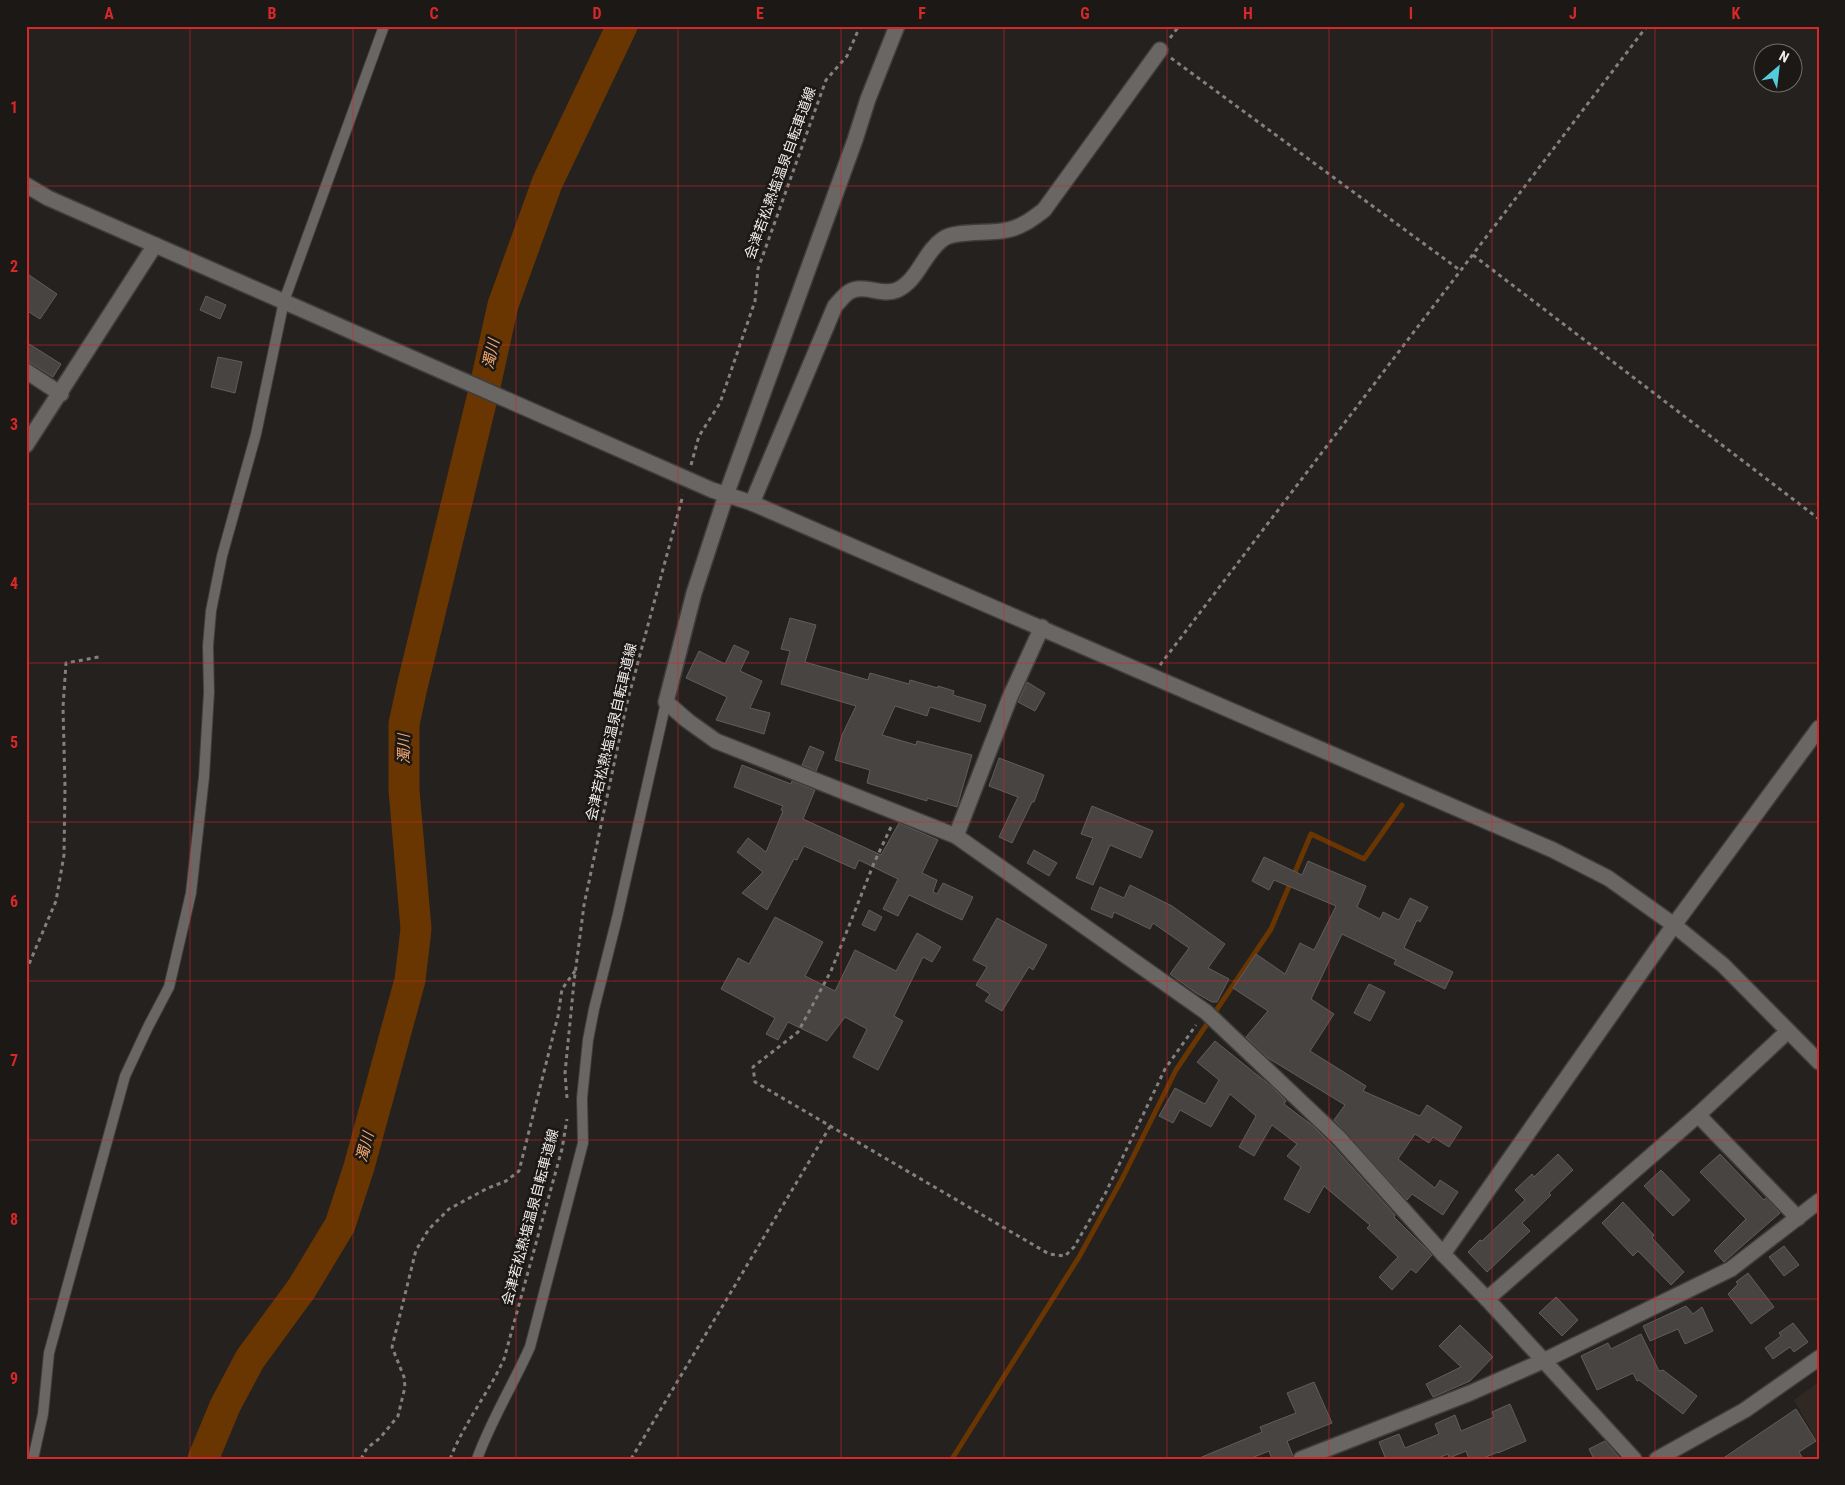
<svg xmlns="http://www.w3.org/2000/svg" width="1845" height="1485" font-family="'Roboto Condensed','Noto Sans JP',sans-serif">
  <rect width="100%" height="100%" fill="#24211f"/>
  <polygon fill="#302823" points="1819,1382 1819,1444 1794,1400"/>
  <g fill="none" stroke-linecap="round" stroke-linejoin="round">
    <polyline stroke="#693602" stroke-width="5" points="952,1459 1079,1257 1122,1179 1176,1070 1271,929 1311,834 1364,859 1402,805"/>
    <polyline stroke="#693602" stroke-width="31" points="203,1459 225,1406 250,1359 302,1288 340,1225 359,1167 410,980 416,929 404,790 404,724 412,687 485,386 503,305 547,183 622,26"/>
  </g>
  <g fill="#474441" stroke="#615d5b">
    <polygon points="26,273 57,294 40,319 26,310"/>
    <polygon points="206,296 226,305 220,319 200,310"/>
    <polygon points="26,342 61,364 53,377 26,360"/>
    <polygon points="218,357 242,362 235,393 211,387"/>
    <polygon points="790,618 816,625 805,662 868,680 870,673 909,684 910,680 938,688 938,686 954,691 953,695 986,705 980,722 930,707 927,716 895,706 882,735 916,745 917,741 972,755 957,807 927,798 927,801 867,783 870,770 835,760 842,735 856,706 781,684 790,651 781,649"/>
    <polygon points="734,645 749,652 740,671 762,681 750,708 770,713 764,734 716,720 727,697 686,678 699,651 725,664"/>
    <polygon points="1027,682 1045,693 1035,711 1018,702"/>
    <polygon points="810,746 824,752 816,771 802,765"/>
    <polygon points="999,758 1044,775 1034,802 1032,802 1012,843 999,837 1018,797 989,786"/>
    <polygon points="742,765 791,784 792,781 815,790 803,819 881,855 899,823 938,840 922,873 937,880 933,892 937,894 943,883 973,897 962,920 909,895 898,916 883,909 898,879 859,860 855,869 804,846 797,860 794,859 767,910 742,893 763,872 737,852 748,838 766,852 783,811 781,810 783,806 734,787"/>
    <polygon points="1092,806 1153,831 1141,858 1110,845 1093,885 1076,878 1093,838 1081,834"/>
    <polygon points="1034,850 1057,863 1049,876 1027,863"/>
    <polygon points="1264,857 1302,875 1308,861 1366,886 1357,907 1380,919 1383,912 1399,920 1410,898 1428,907 1420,922 1417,920 1404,948 1453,972 1445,989 1394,964 1396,960 1342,934 1311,999 1334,1014 1310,1051 1366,1086 1363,1091 1420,1116 1427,1105 1462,1127 1449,1147 1433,1137 1429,1143 1415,1134 1398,1159 1435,1188 1440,1180 1458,1192 1443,1215 1412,1194 1407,1200 1334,1120 1345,1105 1268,1058 1246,1037 1268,1011 1233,988 1256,954 1285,974 1300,943 1314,950 1336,906 1274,880 1269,890 1252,881"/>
    <polygon points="1130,885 1172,906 1225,944 1208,968 1229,979 1217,1002 1212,1002 1196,993 1170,974 1189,948 1153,923 1150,929 1114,912 1112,918 1091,909 1100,887 1124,898"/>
    <polygon points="869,910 882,917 875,931 862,925"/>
    <polygon points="775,917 823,942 805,976 835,991 855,950 896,971 917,933 941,947 932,962 923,957 894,1016 903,1021 878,1070 853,1057 867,1029 845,1017 827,1041 788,1022 778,1040 766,1034 775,1018 721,989 738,958 749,964"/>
    <polygon points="997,918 1047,945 1033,970 1029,967 1002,1011 985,1001 990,994 976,985 987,967 973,960"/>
    <polygon points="1369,984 1385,992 1370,1021 1354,1013"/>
    <polygon points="1215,1041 1271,1086 1286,1101 1284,1104 1313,1126 1332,1145 1395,1215 1394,1217 1432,1255 1416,1273 1411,1269 1392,1290 1379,1277 1398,1257 1367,1228 1370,1225 1324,1186 1309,1213 1284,1199 1301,1167 1287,1156 1297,1144 1272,1125 1254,1156 1239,1147 1256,1116 1230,1094 1211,1127 1180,1110 1173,1123 1159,1116 1175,1088 1205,1104 1219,1080 1197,1062"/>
    <polygon points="1558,1154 1573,1170 1549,1193 1551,1195 1522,1223 1530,1231 1487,1272 1468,1252 1480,1240 1482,1241 1525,1200 1515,1190 1532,1174 1534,1177"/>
    <polygon points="1720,1154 1764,1200 1766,1198 1780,1213 1724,1262 1714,1251 1746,1219 1700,1172"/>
    <polygon points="1661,1170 1690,1200 1673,1216 1644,1186"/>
    <polygon points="1623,1202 1654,1235 1652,1238 1684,1272 1671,1285 1638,1251 1633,1256 1602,1223"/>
    <polygon points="1784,1246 1799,1265 1784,1276 1769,1257"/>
    <polygon points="1748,1273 1774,1307 1751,1324 1728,1294 1738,1284 1736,1282"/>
    <polygon points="1556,1297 1578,1320 1562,1336 1539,1313"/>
    <polygon points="1686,1306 1693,1314 1702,1307 1713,1331 1685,1344 1678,1329 1650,1341 1643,1326"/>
    <polygon points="1793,1323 1808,1342 1794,1352 1790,1347 1773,1359 1765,1348 1781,1336 1779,1333"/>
    <polygon points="1460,1325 1493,1357 1470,1381 1433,1397 1426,1384 1461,1367 1439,1346"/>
    <polygon points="1641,1334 1659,1371 1663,1370 1697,1396 1683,1414 1639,1380 1637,1381 1633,1373 1597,1390 1581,1356 1608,1343 1611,1349"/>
    <polygon points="1314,1382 1332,1423 1287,1441 1293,1456 1292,1459 1272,1459 1269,1451 1249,1459 1197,1459 1262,1432 1260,1427 1296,1413 1287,1393"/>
    <polygon points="1510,1404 1526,1441 1498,1453 1498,1452 1481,1459 1469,1459 1466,1451 1449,1458 1448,1454 1436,1459 1381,1459 1385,1457 1379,1442 1399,1434 1405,1448 1439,1434 1435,1424 1455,1415 1461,1431 1494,1417 1492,1412"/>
    <polygon points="1796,1409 1816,1441 1799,1452 1803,1459 1722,1459"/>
    <polygon points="1605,1441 1618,1456 1620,1459 1594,1459 1589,1449"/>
  </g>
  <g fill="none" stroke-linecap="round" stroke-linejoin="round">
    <defs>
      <g id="lane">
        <polyline points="33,1459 43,1414 49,1353 125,1076 148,1027 169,987 191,893 204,777 209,692 208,646 211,611 222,556 256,434 284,301 384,26"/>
        <path d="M 477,1459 C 491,1420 513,1385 530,1347 L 583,1143 L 582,1098 L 588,1040 L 594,1009 L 617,918 L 666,702"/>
      </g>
      <g id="street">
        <polyline points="897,26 868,99 855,140 726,495 694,593 666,702 688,721 716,741 956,836 1206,1012 1339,1138 1443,1254 1487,1299 1634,1459"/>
        <polyline points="26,371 61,394"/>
        <polyline points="26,445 155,245"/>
        <path d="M 752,503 L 835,306 C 839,302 844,295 849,292 C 864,283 882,297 897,290 C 918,281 924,252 943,239 C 955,230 991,234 1007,230 C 1022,227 1032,219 1044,210 L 1160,50"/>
        <polyline points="956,836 1010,697 1042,627"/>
        <polyline points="1698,1115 1798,1218"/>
        <polyline points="1443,1254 1674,925 1819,728"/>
        <polyline points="1487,1299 1698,1115 1788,1031"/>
        <polyline points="1301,1459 1470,1393 1543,1361 1731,1269 1819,1201"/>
      </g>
      <g id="secondary">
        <polyline points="26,185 48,198 303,310"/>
        <polyline points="712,490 752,503 1553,850 1608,878 1674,925 1723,965 1819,1062"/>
        <polyline points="1657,1459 1745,1410 1819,1358"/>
      </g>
    </defs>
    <use href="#lane" stroke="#3f3d3b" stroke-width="12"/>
    <use href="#street" stroke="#3f3d3b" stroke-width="18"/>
    <use href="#secondary" stroke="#3f3d3b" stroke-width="18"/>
    <g stroke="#83817f" stroke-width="3" stroke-dasharray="4 4" stroke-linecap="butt">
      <polyline points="1170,38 1179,26"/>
      <polyline points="1171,58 1461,271"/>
      <polyline points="1473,255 1819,519"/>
      <polyline points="691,465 699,436 720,403 755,301 758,269 826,80 847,56 860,26"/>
      <polyline points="1160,665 1647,26"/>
      <polyline points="891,827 874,863 831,971 798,1032 753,1067 755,1082 1049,1254 1065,1256 1074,1247 1105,1194 1165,1069 1196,1025"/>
      <polyline points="26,971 56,901 64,855 65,787 63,707 66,663 99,657"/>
      <polyline points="567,1098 565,1073 574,982 584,905 627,703 683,495"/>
      <polyline points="361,1459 367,1448 380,1438 398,1416 405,1387 404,1377 392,1347 416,1250 429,1229 449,1209 486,1189 506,1181 519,1171 558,1016 562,989 575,971"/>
      <path d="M 450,1459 C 464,1423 488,1394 504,1359 L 562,1149 L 567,1119"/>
      <polyline points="631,1459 831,1125"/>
    </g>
    <use href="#lane" stroke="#696663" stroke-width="10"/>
    <use href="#street" stroke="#696663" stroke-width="15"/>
    <use href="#secondary" stroke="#696663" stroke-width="15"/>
    <defs>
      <polyline id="secondary-bridge" points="303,310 712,490"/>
    </defs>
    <use href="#secondary-bridge" stroke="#3f3d3b" stroke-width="18" stroke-linecap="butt"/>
    <use href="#secondary-bridge" stroke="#696663" stroke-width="15"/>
  </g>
  <path fill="none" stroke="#d62828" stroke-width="1" stroke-opacity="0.55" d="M 190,26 L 190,1459M 353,26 L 353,1459M 516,26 L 516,1459M 678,26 L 678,1459M 841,26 L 841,1459M 1004,26 L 1004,1459M 1167,26 L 1167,1459M 1329,26 L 1329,1459M 1492,26 L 1492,1459M 1655,26 L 1655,1459M 26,186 L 1819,186M 26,345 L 1819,345M 26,504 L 1819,504M 26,663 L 1819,663M 26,822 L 1819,822M 26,981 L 1819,981M 26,1140 L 1819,1140M 26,1299 L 1819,1299"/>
  <g text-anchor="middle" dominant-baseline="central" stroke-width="5" stroke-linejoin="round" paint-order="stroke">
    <g font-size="14" fill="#f0eeed" stroke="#1b1816">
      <text transform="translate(780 173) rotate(-70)">会津若松熱塩温泉自転車道線</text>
      <text transform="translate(611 732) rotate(-77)">会津若松熱塩温泉自転車道線</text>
      <text transform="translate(530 1217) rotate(-75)">会津若松熱塩温泉自転車道線</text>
    </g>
    <g font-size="15" font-style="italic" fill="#f8ab72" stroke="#1b1816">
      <text transform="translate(491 354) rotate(-77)">濁川</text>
      <text transform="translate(404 749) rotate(-90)">濁川</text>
      <text transform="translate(365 1147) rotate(-75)">濁川</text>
    </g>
  </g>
  <rect width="1845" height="1485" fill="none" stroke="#1b1816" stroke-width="55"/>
  <g transform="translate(1778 68) rotate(28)"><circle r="24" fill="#1b1816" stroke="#706e6c"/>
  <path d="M0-4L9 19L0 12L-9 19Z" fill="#53cbda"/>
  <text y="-8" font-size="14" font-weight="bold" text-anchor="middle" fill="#f0eeed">N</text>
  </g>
  <rect x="28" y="28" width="1790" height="1430" fill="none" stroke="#d62828" stroke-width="2"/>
  <g font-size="16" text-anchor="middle" font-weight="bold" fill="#d62828">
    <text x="109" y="19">A</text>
    <text x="272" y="19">B</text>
    <text x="434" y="19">C</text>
    <text x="597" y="19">D</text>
    <text x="760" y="19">E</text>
    <text x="922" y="19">F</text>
    <text x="1085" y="19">G</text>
    <text x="1248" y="19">H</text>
    <text x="1411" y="19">I</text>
    <text x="1573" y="19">J</text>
    <text x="1736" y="19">K</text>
    <text x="14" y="113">1</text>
    <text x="14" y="272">2</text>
    <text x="14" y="430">3</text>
    <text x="14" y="589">4</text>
    <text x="14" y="748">5</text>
    <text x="14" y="907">6</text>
    <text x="14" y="1066">7</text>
    <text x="14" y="1225">8</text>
    <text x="14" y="1384">9</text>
  </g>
</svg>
